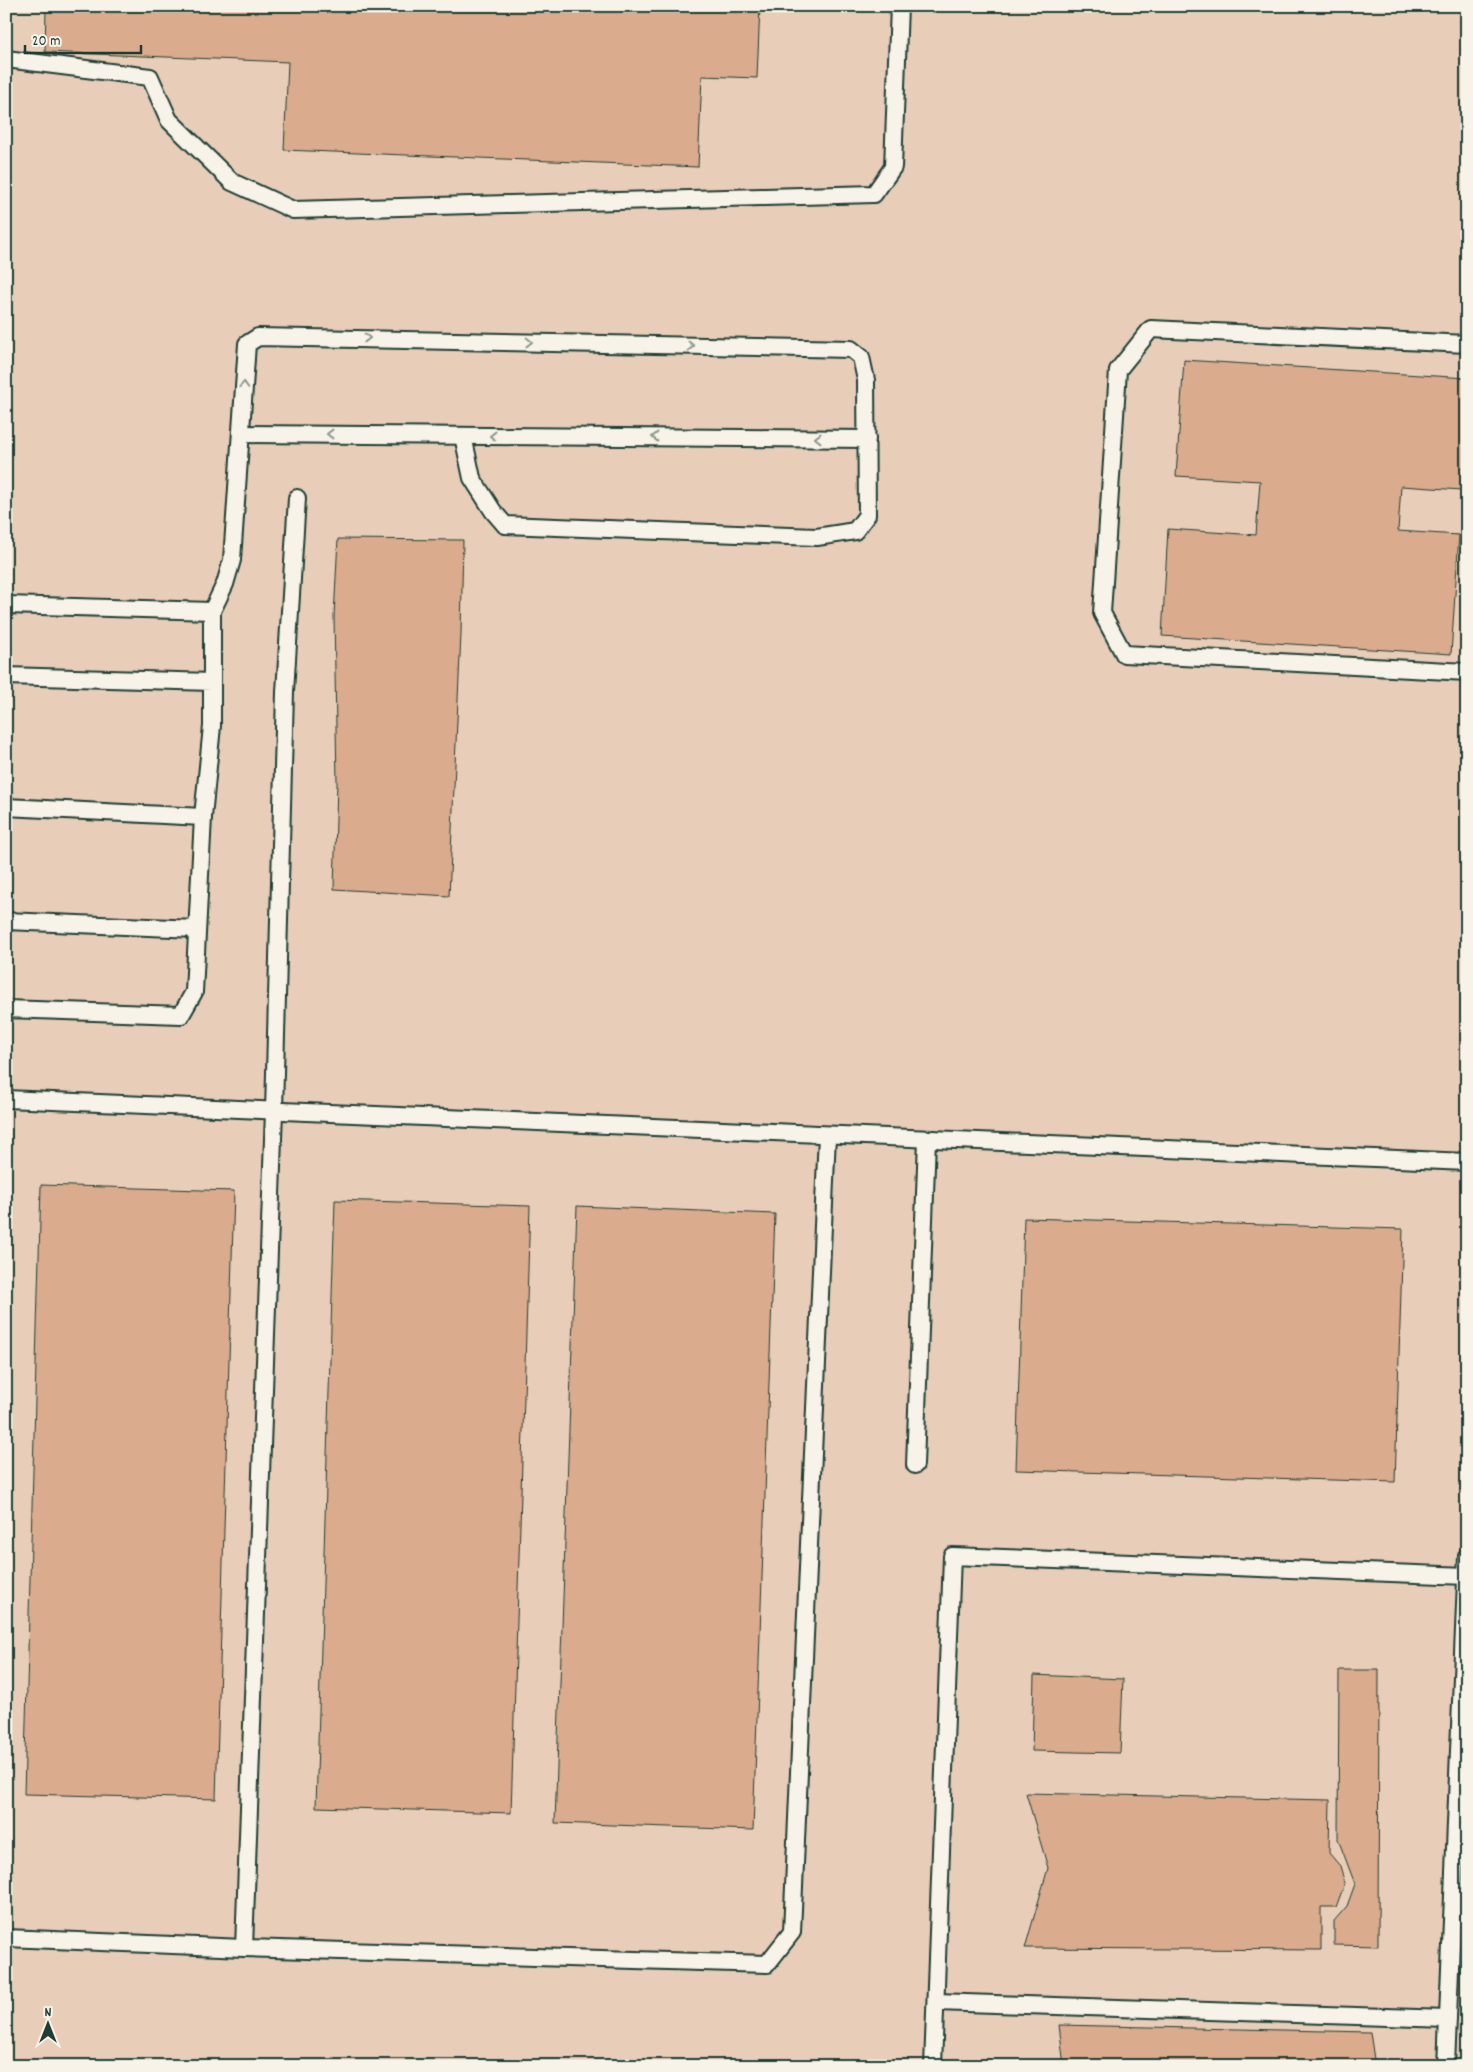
<svg xmlns="http://www.w3.org/2000/svg" width="1473" height="2072" font-family="Dekko,sans-serif">
  <rect width="100%" height="100%" fill="#edc"/>
  <filter id="ink" filterUnits="userSpaceOnUse"><feTurbulence type="fractalNoise" baseFrequency=".02" numOctaves="2"/><feDisplacementMap in="SourceGraphic" scale="10" xChannelSelector="R" yChannelSelector="G"/><feConvolveMatrix kernelMatrix="1 2 1 2 8 2 1 2 1" color-interpolation-filters="sRGB"/></filter>
  <g filter="url(#ink)">
    <rect fill="#e8ceb9" x="6" y="6" width="1461" height="2060"/>
    <g fill="#daab8c" stroke="#1f3d34">
      <polygon points="46,6 760,6 757,78 702,76 698,167 284,150 288,62 45,52"/>
      <polygon points="1184,360 1467,378 1467,416 1462,490 1401,486 1398,531 1459,535 1451,654 1162,636 1168,529 1256,535 1260,481 1176,476"/>
      <polygon points="338,539 463,540 461,634 449,896 334,889 337,783 334,616"/>
      <polygon points="41,1185 234,1191 216,1799 24,1794"/>
      <polygon points="335,1200 530,1206 511,1813 316,1807"/>
      <polygon points="577,1206 775,1214 753,1830 555,1823"/>
      <polygon points="1024,1218 1403,1229 1395,1482 1016,1470"/>
      <polygon points="1339,1670 1379,1670 1378,1946 1334,1945 1334,1921 1347,1906 1355,1884 1338,1839"/>
      <polygon points="1034,1675 1123,1679 1120,1753 1032,1751"/>
      <polygon points="1026,1793 1330,1800 1329,1853 1340,1866 1345,1883 1336,1907 1321,1907 1321,1950 1025,1948 1048,1868"/>
      <polygon points="1059,2025 1370,2032 1375,2066 1064,2066"/>
    </g>
    <g fill="none" stroke-linecap="round" stroke-linejoin="round">
      <defs>
        <g id="lane">
          <polyline points="6,59 150,77 169,120 232,182 293,210 874,194 893,167 899,6"/>
          <polyline points="1467,344 1151,329 1118,370 1102,613 1124,654 1467,672"/>
          <polyline points="241,434 867,439"/>
          <polyline points="6,605 212,611 225,584 232,560 247,344 258,337 851,349 861,357 866,380 867,515 855,531 817,537 505,525 493,511 472,478 463,436"/>
          <polyline points="212,611 212,682"/>
          <polyline points="6,676 212,682 212,726 203,817 194,992 181,1015 6,1009"/>
          <polyline points="6,807 203,817"/>
          <polyline points="6,921 196,929"/>
          <polyline points="6,1099 1467,1162"/>
          <polyline points="915,1465 927,1139"/>
          <polyline points="6,1938 244,1948 767,1964 792,1932 827,1135"/>
          <polyline points="244,1948 274,1111 285,692 297,498"/>
          <polyline points="936,2002 1448,2019"/>
          <polyline points="933,2066 952,1556 1467,1576"/>
          <polyline points="1446,2066 1467,1556"/>
        </g>
      </defs>
      <use href="#lane" stroke="#1f3d34" stroke-width="20"/>
      <use href="#lane" stroke="#f7f3e8" stroke-width="16"/>
    </g>
    <defs><path id="oneway-chevron" d="M-2-3.5L2.5 0L-2 3.5" fill="none" stroke-width="1.6" stroke-linecap="round" stroke-linejoin="round" transform="scale(1.25)"/></defs>
    <g stroke="#8b988e">
      <use href="#oneway-chevron" transform="translate(367 338) rotate(1)"/>
      <use href="#oneway-chevron" transform="translate(529 342) rotate(1)"/>
      <use href="#oneway-chevron" transform="translate(691 346) rotate(1)"/>
      <use href="#oneway-chevron" transform="translate(244 385) rotate(-86)"/>
      <use href="#oneway-chevron" transform="translate(330 434) rotate(-180)"/>
      <use href="#oneway-chevron" transform="translate(493 436) rotate(-180)"/>
      <use href="#oneway-chevron" transform="translate(655 437) rotate(-180)"/>
      <use href="#oneway-chevron" transform="translate(818 438) rotate(-180)"/>
    </g>
  </g>
  <rect width="1473" height="2072" fill="none" stroke="#f7f3e8" stroke-width="25"/>
  <rect x="12" y="12" width="1448" height="2047" fill="none" stroke="#1f3d34" stroke-width="2" filter="url(#ink)"/>
  <g transform="translate(48 2024)" stroke="#f7f3e8" stroke-width="4" paint-order="stroke">
  <path d="M0-4L9 19L0 12L-9 19Z" fill="#1f3d34"/>
  <text y="-8" font-size="14" font-weight="bold" text-anchor="middle" fill="#1f3d34">N</text>
  </g>
  <path d="M25 45v8h116v-8" fill="none" stroke="#1f3d34" stroke-width="2.5"/>
  <text x="32" y="45" font-size="15" fill="#1f3d34" stroke="#f7f3e8" stroke-width="4" paint-order="stroke">20 m</text>
</svg>
